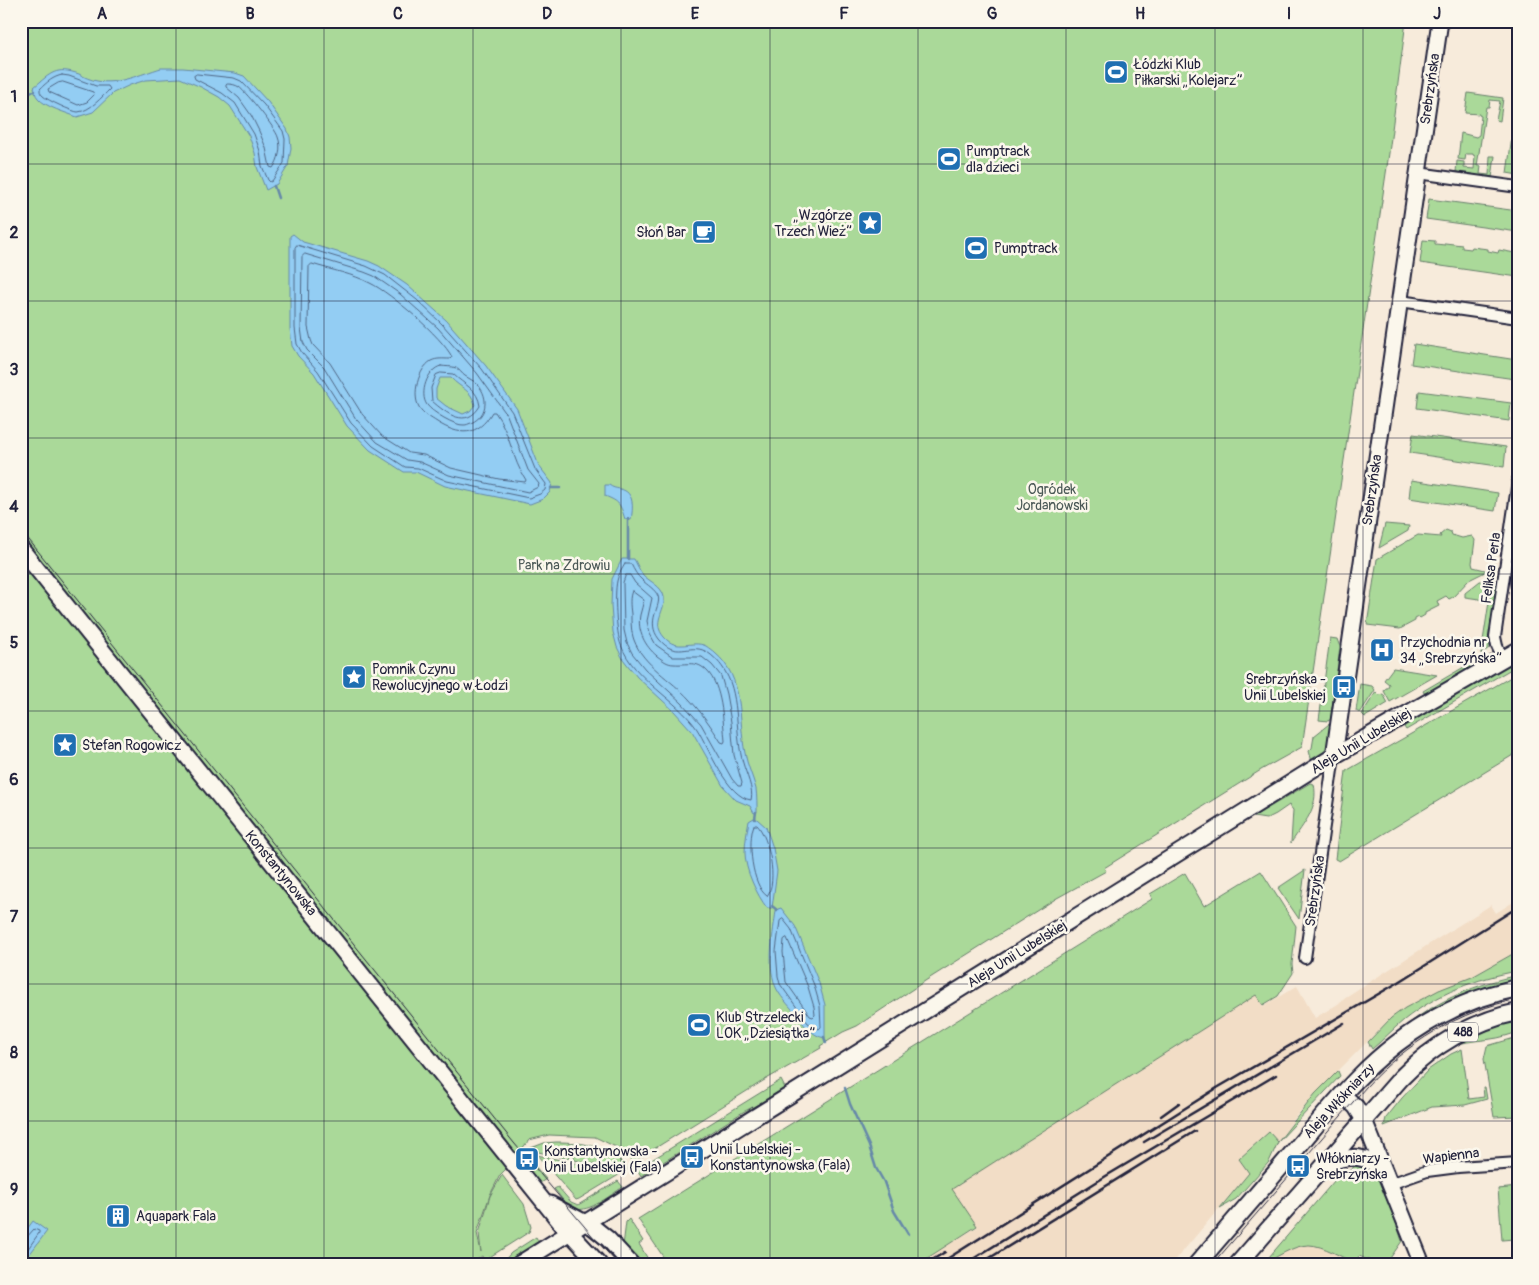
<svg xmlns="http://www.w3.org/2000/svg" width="1539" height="1285" font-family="Pangolin,sans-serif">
  <rect width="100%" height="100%" fill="#f7ebdb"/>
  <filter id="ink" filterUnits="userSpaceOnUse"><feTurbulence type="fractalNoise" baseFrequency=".02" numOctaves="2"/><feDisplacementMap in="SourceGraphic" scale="10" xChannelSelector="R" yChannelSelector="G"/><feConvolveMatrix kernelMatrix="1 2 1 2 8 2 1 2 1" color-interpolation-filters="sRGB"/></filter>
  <g filter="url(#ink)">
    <g fill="#f2ddc6">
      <polygon points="1518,899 1518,951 1472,977 1439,990 1405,1008 1391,1018 1314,1095 1297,1115 1278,1142 1269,1132 1239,1159 1249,1173 1172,1264 918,1264 977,1227 951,1189 1256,995 1263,1006 1297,986 1315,1018 1338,1004 1344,998 1491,905 1496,913"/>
      <polygon points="1315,1204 1338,1254 1357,1264 1263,1264"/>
    </g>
    <g fill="#aad999" stroke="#667e6a">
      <polygon points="21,21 1406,21 1389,153 1302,747 1261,770 1104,868 1106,871 1057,898 925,981 857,1026 843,1032 820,1046 821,1048 763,1081 633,1162 618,1148 595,1137 549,1135 529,1140 521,1150 546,1179 540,1183 516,1156 529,1193 527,1195 506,1169 500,1175 490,1195 477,1233 481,1252 479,1233 490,1196 502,1175 524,1204 531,1227 529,1232 485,1260 482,1256 473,1262 473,1264 21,1264"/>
      <polygon points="1468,93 1503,98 1500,121 1496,120 1500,101 1490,100 1489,107 1486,107 1477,166 1481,166 1480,174 1489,175 1490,156 1495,156 1492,178 1456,172 1457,161 1464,162 1464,168 1474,169 1475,156 1473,155 1473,154 1466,154 1465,160 1458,159 1461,133 1476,137 1479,135 1481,116 1479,115 1479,114 1465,113"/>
      <polygon points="1518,93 1518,175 1507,173"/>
      <polygon points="1429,199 1518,211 1518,232 1426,219"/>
      <polygon points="1423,240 1435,241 1435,244 1445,245 1445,243 1462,245 1462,248 1471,249 1472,247 1488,249 1488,251 1498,253 1499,250 1515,253 1515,255 1518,255 1518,277 1420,263"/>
      <polygon points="1414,344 1517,360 1515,379 1411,364"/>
      <polygon points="1419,391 1511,403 1509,421 1417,408"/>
      <polygon points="1413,434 1506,447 1504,467 1410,453"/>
      <polygon points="1411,480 1498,493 1495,511 1409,498"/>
      <polygon points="1385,524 1409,526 1408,531 1379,548"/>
      <polygon points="1446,530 1451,532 1452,535 1462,538 1472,536 1475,540 1472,563 1473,567 1485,570 1485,572 1469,580 1453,597 1449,599 1446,596 1437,601 1439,606 1425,613 1425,615 1420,618 1419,617 1415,619 1415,621 1400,629 1367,625 1377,559 1418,535 1441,537 1440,535"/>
      <polygon points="1480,581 1488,581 1486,600 1465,597 1465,593"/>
      <polygon points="1492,582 1496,582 1497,584 1489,648 1481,654"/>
      <polygon points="1330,638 1337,639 1340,647 1336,678 1332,678 1331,689 1334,690 1331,719 1328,721 1319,720"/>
      <polygon points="1486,654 1479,665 1440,688 1424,693 1423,691"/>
      <polygon points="1518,657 1518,665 1406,730 1404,727 1416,716"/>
      <polygon points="1393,668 1437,675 1390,702 1384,691 1386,688 1388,688 1389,684 1384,680"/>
      <polygon points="1518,673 1518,752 1339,861 1335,859 1346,771"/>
      <polygon points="1360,684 1372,686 1375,690 1360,713 1356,711"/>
      <polygon points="1376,692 1379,695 1383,694 1388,703 1365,717 1362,714"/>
      <path d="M 1329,724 L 1332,725 C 1328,744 1330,750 1312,762 L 1309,751 L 1312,748 L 1314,736 Z"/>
      <path d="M 1310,783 L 1314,784 C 1319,808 1304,823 1291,843 L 1293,810 L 1289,805 L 1276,814 L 1266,819 L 1253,817 Z"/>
      <polygon points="1305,870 1299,919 1278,888"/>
      <polygon points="1261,871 1296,926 1292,964 1293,973 1278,996 1263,1005 1256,995 952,1189 977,1226 918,1264 668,1264 638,1219 1152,899 1150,894 1185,873 1204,906"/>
      <path d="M 1518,951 L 1518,971 C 1476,978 1437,994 1404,1020 C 1393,1029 1383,1040 1372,1049 L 1368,1042 L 1391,1018 L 1405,1008 L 1439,990 L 1472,977 Z"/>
      <path d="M 1518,975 L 1518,979 C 1477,988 1442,1004 1407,1025 C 1440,999 1477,984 1518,975 Z"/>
      <path d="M 1514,1020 L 1518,1020 L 1518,1032 C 1509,1035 1500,1038 1491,1039 C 1479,1041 1465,1041 1453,1046 C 1430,1056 1406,1085 1391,1104 L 1389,1103 C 1426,1060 1457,1033 1514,1020 Z"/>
      <polygon points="1518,1037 1518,1116 1494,1117 1484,1059 1487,1046"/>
      <polygon points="1462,1049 1469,1099 1484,1097 1483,1087 1485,1087 1487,1099 1465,1105 1432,1107 1384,1126 1386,1118 1402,1098 1428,1070 1451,1054"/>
      <polygon points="1338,1071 1340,1076 1278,1142 1269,1162 1236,1199 1220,1208 1249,1173 1239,1159 1269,1132 1278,1142 1315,1094"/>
      <polygon points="781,1080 786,1090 743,1112 641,1176 637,1169"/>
      <path d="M 556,1142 C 584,1142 610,1146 628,1169 L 625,1171 L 574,1160 L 574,1149 L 569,1149 L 569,1159 L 534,1151 L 531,1148 L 544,1143 Z"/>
      <polygon points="537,1155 622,1173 579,1199 576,1200"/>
      <path d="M 1361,1162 L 1381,1178 L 1402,1241 L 1386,1264 L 1378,1264 L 1359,1256 L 1356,1263 L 1357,1264 L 1356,1264 C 1343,1258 1323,1245 1309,1245 C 1293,1245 1276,1258 1263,1264 L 1341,1173 L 1353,1169 L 1353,1167 Z"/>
      <path d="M 618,1181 L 623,1187 C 610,1195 585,1217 570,1207 C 564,1203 559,1194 554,1189 L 558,1187 L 571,1202 L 578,1205 Z"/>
      <polygon points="1518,1187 1518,1246 1514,1247 1514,1239 1502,1240 1498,1189"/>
      <polygon points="629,1219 643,1241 639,1244 651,1264 641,1264 623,1246 626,1222"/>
      <polygon points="536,1237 540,1244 508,1264 501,1264 511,1253"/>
    </g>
    <g fill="#93cdf3" stroke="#6689a9" fill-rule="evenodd">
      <path d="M 161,68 L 183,68 L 235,73 L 244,76 L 268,102 L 287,129 L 290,137 L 291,148 L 288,166 L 277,184 L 266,190 L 257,167 L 255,153 L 249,136 L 230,106 L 219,97 L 201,87 L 180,78 L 146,80 L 130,85 L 113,93 L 93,112 L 77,117 C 67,113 45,107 38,98 C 35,95 35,91 34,87 C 51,73 56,66 79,74 C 84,77 91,80 97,81 C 118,85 141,74 161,68 Z"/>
      <path d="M 293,234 L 303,242 L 368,261 L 379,266 L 407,285 L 446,320 L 486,366 L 517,409 L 539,466 L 552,483 L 550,492 L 543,499 L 530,504 L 445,486 L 416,472 L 404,472 L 370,450 L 347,426 L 314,373 L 298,356 L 292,346 L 290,329 L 290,236 ZM 440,378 L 451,378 C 460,388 472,390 475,405 L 470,411 L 463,414 L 446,406 L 436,398 L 436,389 Z"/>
      <path d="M 605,485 L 609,485 C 613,488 615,488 620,489 C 635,492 633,508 631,520 L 625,519 C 620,504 620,502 605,496 Z"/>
      <path d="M 622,559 L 634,559 C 637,564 639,570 643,575 C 650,582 662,586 664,597 C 666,611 651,622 664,637 C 678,653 691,639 706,646 C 709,648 713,651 715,653 C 745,678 738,719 745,753 C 747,765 753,777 756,789 C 757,797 757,804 757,812 L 754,813 L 750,806 L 736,800 L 723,786 L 692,731 L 674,711 L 637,677 L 623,659 L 617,647 L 613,632 L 611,606 L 612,579 Z"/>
      <path d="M 754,818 L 757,819 L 766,827 L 773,848 L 777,871 L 772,908 L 767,908 C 757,895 745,870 745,853 C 745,842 747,832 749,821 Z"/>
      <path d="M 781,908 L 795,926 L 819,983 L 825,1005 L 825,1038 C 812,1036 803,1024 796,1014 C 789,1005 779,996 775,985 C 767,963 773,933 776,911 L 778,909 Z"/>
      <polygon points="33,1221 47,1231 26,1259 24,1258 21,1261 21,1237"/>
    </g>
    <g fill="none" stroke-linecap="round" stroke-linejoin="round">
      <g stroke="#4f6685" stroke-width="1">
        <polygon points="197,74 234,78 241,81 264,105 283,131 285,139 284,163 272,181 270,182 268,180 262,166 260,151 254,134 235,103 222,93 195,79 194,76"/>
        <path d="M 62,75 L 69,76 L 96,86 L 108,86 L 110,89 C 102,97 90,111 78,112 C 73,112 47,100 43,96 C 40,93 40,92 40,89 C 47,82 53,77 62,75 Z"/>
        <polygon points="63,82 93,92 94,95 87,102 78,105 49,92 48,89 58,83"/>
        <path d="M 228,84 C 232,84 236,85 239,87 C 247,93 276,129 278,137 C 282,147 279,160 273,168 L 270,167 L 266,148 L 259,131 L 251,115 L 239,98 L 226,87 L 226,85 Z"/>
        <polygon points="297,245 366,266 385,275 417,300 442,324 482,369 512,412 535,469 546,484 545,490 540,494 529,498 447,481 418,468 405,467 373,446 351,423 318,371 302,353 297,344 295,328 295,248"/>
        <polygon points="305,254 364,272 374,276 400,294 438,328 477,373 507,415 528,470 539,484 538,487 528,492 449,475 420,462 407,460 377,442 356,419 324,367 307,350 303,342 301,328 302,257"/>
        <path d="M 312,264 C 331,270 353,274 370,283 C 391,293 442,337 452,357 L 450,359 C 443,359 437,358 431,361 C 418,369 412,395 419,407 C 423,414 431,418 437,422 C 459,436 478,437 492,412 L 495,412 C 510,432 512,460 526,480 L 525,482 L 499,479 L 451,468 L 424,455 L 409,453 L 382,436 L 362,414 L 330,363 L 313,345 L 311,340 L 308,327 L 309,267 Z"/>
        <path d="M 441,366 C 446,367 452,366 456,368 C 460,370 462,374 465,376 C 468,378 472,380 475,382 C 489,394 489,415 471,423 C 468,424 467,425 464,425 C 455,426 432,412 427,405 C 419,394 427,369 441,366 Z"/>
        <path d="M 441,373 L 453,374 C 464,385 478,389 480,406 C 466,429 447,414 432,401 L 431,388 L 436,375 Z"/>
        <path d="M 625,564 L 631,564 C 634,570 637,576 642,580 C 647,585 655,589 658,596 C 662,606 645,621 659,639 C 676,660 689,643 705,651 C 713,655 722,665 726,673 C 740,698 735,736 743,763 C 746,774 754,789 751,800 C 727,797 709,748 697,729 C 677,699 634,680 621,645 C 616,632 614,595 617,581 C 618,575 622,569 625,564 Z"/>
        <polygon points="626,575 630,575 635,583 652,598 647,621 650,634 656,645 673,657 702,657 712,665 721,676 726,694 731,722 734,755 742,783 741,786 738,786 732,779 701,724 682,703 645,669 632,653 627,643 624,630 623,583"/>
        <path d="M 632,591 L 644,600 C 643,605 641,610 640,615 C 637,631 645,646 657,656 C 663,660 667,664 674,664 C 688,665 696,660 707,671 C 722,686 723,720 725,741 L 724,743 L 721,742 C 711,726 702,713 689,699 C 672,680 643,665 634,640 C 631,632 631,622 631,614 C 630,606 629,597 632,591 Z"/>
        <path d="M 754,825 L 757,825 C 769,837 778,882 767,896 C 752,886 747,841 754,825 Z"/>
        <polygon points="783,919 791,929 814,985 820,1006 821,1027 819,1029 808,1023 780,984 778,976 776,951 780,921"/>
        <polygon points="787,938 808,987 814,1007 815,1015 813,1017 810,1016 786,982 783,952 784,940"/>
        <polyline points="21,1239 26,1238 34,1229 39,1231 39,1233 25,1253 21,1254"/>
      </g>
      <g stroke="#6689a9" stroke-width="2.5">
        <polyline points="21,93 35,91"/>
        <polyline points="274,186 278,198"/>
        <polyline points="551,488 560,488"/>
        <polyline points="628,519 628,559"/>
        <polyline points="755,819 756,812"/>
        <polyline points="772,906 777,910"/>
        <polyline points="824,1037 826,1043"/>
        <polyline points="845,1088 850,1104 869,1146 876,1168 884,1182 894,1211 908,1234"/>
      </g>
      <defs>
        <g id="street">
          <polyline points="1418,173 1518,187"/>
          <polyline points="1400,301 1518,318"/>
          <polyline points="1503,659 1497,646 1495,637 1518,480"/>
          <polyline points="1305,958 1334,756"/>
          <polyline points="1390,1184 1427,1171 1458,1167 1518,1163"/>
        </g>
        <g id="secondary">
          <polyline points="21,549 560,1222 599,1264"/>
          <polyline points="1334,756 1440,21"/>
          <polyline points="1343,1095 1356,1107 1364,1120 1422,1264"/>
          <path d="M 1327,1163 C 1352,1155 1365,1153 1385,1173"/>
          <polyline points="550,1204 593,1227 608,1239 631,1264"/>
          <polyline points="519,1264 1334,756 1518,650"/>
        </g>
        <g id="primary">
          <path d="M 1197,1264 C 1230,1226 1263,1187 1296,1149 C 1316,1125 1336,1100 1358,1078 C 1402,1033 1456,1000 1518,988"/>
          <path d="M 1238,1264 L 1401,1078 C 1432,1046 1473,1021 1518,1012"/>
        </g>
      </defs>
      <use href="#street" stroke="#22223b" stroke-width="14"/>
      <use href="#secondary" stroke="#22223b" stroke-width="19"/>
      <use href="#primary" stroke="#22223b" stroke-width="20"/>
      <use href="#street" stroke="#fbf7ec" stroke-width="10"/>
      <use href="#secondary" stroke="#fbf7ec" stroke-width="15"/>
      <use href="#primary" stroke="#fbf7ec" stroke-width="16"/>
      <g stroke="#22223b" stroke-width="1">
        <polyline points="21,530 514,1143 595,1239 618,1264"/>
        <path d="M 1213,1264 L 1366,1087 C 1405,1044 1461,1010 1518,999"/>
      </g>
      <g stroke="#22223b" stroke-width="2.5">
        <polyline points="1161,1116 1179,1103"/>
        <polyline points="1144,1142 1344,1023"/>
        <polyline points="926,1264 945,1252"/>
        <polyline points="939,1264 1217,1088 1399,982 1518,907"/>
        <polyline points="965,1264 1106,1176 1276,1075"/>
        <polyline points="980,1264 1195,1131"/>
      </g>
    </g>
  </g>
  <path fill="none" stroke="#22223b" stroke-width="1" stroke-opacity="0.55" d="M 176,21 L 176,1264M 324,21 L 324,1264M 473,21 L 473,1264M 621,21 L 621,1264M 770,21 L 770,1264M 918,21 L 918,1264M 1066,21 L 1066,1264M 1215,21 L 1215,1264M 1363,21 L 1363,1264M 21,164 L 1518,164M 21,301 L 1518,301M 21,438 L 1518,438M 21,574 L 1518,574M 21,711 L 1518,711M 21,848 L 1518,848M 21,984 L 1518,984M 21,1121 L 1518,1121"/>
  <defs>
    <symbol id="stadium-square" viewBox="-11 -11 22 22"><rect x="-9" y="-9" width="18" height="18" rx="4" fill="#1f6fb2" stroke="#fbf7ec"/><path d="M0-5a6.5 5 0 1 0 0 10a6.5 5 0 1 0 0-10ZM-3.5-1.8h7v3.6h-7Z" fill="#fff"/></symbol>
    <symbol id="sight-square" viewBox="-11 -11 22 22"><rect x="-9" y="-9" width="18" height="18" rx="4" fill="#1f6fb2" stroke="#fbf7ec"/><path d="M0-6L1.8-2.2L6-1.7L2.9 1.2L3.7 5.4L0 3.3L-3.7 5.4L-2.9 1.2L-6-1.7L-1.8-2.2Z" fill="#fff"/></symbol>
    <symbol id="cafe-square" viewBox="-11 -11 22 22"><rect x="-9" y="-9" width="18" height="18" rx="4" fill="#1f6fb2" stroke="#fbf7ec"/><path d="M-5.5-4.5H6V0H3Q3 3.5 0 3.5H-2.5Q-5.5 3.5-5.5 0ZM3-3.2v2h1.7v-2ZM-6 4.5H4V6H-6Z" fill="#fff"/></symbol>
    <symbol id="hospital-square" viewBox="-11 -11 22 22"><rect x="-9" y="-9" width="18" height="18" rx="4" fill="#1f6fb2" stroke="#fbf7ec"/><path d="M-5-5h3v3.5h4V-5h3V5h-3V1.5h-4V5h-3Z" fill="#fff"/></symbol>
    <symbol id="bus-square" viewBox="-11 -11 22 22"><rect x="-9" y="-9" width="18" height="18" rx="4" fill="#1f6fb2" stroke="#fbf7ec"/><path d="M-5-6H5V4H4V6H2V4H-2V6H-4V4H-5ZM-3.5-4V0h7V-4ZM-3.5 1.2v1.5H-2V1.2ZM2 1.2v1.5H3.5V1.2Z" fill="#fff"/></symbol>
    <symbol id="building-square" viewBox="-11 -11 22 22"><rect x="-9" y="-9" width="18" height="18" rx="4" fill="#1f6fb2" stroke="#fbf7ec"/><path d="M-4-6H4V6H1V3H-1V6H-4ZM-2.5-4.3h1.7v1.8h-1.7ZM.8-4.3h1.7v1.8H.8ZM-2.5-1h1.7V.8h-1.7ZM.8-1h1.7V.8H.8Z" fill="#fff"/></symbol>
  </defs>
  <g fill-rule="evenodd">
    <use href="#stadium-square" x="1102" y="58" width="28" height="28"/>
    <use href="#stadium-square" x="935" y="145" width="28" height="28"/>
    <use href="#sight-square" x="856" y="209" width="28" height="28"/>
    <use href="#cafe-square" x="690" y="218" width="28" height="28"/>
    <use href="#stadium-square" x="962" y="234" width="28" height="28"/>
    <use href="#hospital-square" x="1368" y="636" width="28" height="28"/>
    <use href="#sight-square" x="340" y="663" width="28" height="28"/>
    <use href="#bus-square" x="1330" y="673" width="28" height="28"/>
    <use href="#sight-square" x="51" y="731" width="28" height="28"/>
    <use href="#stadium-square" x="685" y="1011" width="28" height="28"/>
    <use href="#bus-square" x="678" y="1143" width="28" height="28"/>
    <use href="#bus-square" x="513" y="1145" width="28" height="28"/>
    <use href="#bus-square" x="1284" y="1152" width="28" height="28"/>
    <use href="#building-square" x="104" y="1202" width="28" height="28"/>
  </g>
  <g text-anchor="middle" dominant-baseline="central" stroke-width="5" stroke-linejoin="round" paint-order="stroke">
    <rect fill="#fbf7ec" stroke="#636270" stroke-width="1" x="1448" y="1022.5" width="30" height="19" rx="4"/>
    <g font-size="12" font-weight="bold" fill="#22223b">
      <text x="1463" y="1032">488</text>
    </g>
    <g font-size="14" fill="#22223b" stroke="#fbf7ec" text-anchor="start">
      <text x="1134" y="64">Łódzki Klub<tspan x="1134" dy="16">Piłkarski „Kolejarz”</tspan></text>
      <text x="966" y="151">Pumptrack<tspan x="966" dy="16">dla dzieci</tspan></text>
      <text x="852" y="215" text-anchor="end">„Wzgórze<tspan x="852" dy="16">Trzech Wież”</tspan></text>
      <text x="686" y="232" text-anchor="end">Słoń Bar</text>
      <text x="994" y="248">Pumptrack</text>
      <text x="1400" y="642">Przychodnia nr<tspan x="1400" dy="16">34 „Srebrzyńska”</tspan></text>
      <text x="372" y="669">Pomnik Czynu<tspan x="372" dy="16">Rewolucyjnego w Łodzi</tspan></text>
      <text x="1326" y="679" text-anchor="end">Srebrzyńska -<tspan x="1326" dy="16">Unii Lubelskiej</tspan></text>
      <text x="82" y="745">Stefan Rogowicz</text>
      <text x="716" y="1017">Klub Strzelecki<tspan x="716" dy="16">LOK „Dziesiątka”</tspan></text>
      <text x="710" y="1149">Unii Lubelskiej -<tspan x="710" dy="16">Konstantynowska (Fala)</tspan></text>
      <text x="544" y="1151">Konstantynowska -<tspan x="544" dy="16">Unii Lubelskiej (Fala)</tspan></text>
      <text x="1316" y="1158">Włókniarzy -<tspan x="1316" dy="16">Srebrzyńska</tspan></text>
      <text x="136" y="1216">Aquapark Fala</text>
    </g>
    <g font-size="14" fill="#22223b" stroke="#fbf7ec">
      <text transform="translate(1430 89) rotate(-82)">Srebrzyńska</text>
      <text transform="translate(1372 490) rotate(-82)">Srebrzyńska</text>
      <text transform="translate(1491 568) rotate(-82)">Feliksa Perla</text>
      <text transform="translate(1361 741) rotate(-31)">Aleja Unii Lubelskiej</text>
      <text transform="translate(281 873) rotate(51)">Konstantynowska</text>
      <text transform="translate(1315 891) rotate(-82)">Srebrzyńska</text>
      <text transform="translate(1017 954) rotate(-32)">Aleja Unii Lubelskiej</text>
      <text transform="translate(1339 1101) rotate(-47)">Aleja Włókniarzy</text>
      <text transform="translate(1451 1156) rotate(-7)">Wapienna</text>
    </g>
    <g font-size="14" fill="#4b5957" stroke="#fbf7ec">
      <text x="1052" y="489">Ogródek<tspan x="1052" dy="16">Jordanowski</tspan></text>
      <text x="564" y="565">Park na Zdrowiu</text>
    </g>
  </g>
  <rect width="1539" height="1285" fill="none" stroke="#fbf7ec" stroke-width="55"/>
  <rect x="28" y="28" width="1484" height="1230" fill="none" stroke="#22223b" stroke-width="2"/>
  <g font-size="16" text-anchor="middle" font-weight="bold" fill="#22223b">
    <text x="102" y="19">A</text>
    <text x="250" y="19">B</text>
    <text x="398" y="19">C</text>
    <text x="547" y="19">D</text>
    <text x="695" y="19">E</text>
    <text x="844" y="19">F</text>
    <text x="992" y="19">G</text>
    <text x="1140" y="19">H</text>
    <text x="1289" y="19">I</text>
    <text x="1437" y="19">J</text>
    <text x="14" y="102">1</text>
    <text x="14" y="238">2</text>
    <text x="14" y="375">3</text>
    <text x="14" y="512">4</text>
    <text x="14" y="648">5</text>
    <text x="14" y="785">6</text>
    <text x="14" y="922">7</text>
    <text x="14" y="1058">8</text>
    <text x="14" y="1195">9</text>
  </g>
</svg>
